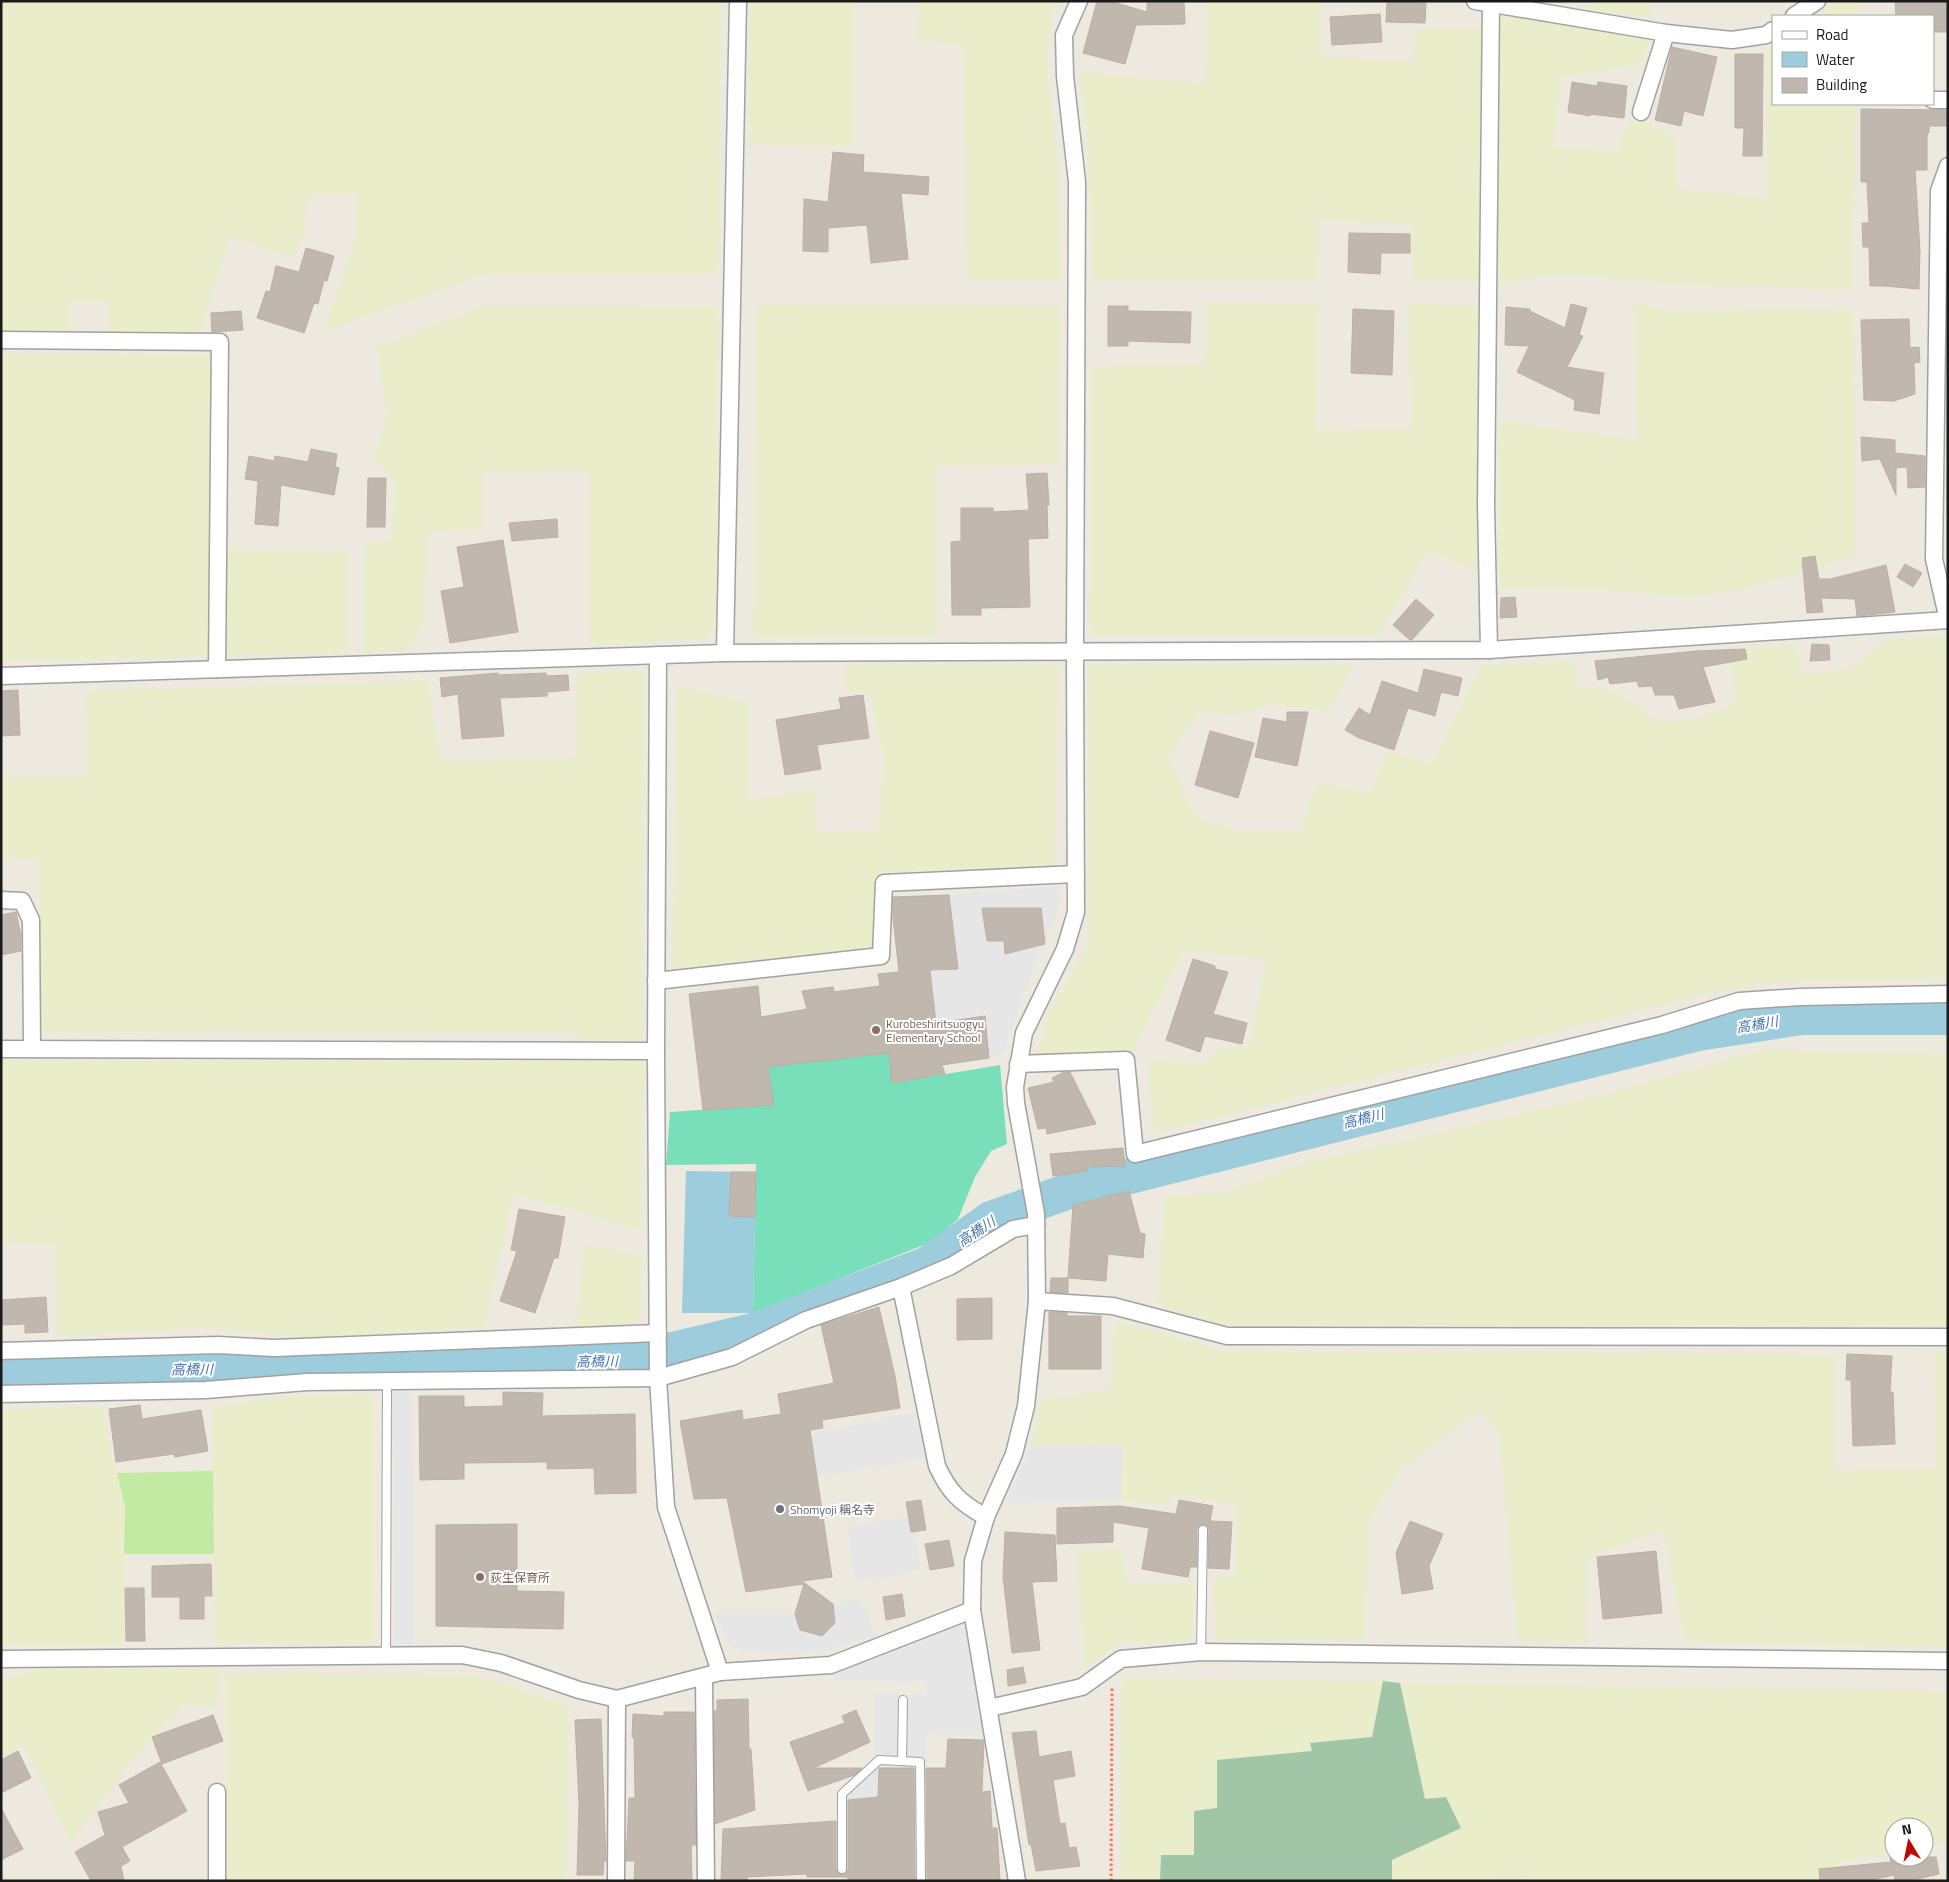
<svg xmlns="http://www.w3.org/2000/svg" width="1949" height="1882" font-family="'Titillium Web','Noto Sans JP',sans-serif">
  <rect width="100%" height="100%" fill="#ede9df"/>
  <g fill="#e9edc9">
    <polygon points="1,1 721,1 718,274 485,274 324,331 355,242 357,194 307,194 305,230 293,257 230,236 200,333 111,335 107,301 69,301 69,334 1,332"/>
    <polygon points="750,1 853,1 853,146 750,144"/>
    <polygon points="919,1 1058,1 1052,16 1046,58 1059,168 1060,279 967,279 963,46 917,38"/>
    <polygon points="1208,1 1321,1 1321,57 1413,61 1416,28 1482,28 1479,282 1413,280 1410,224 1319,219 1317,280 1093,279 1088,148 1079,72 1206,84"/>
    <polygon points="1592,1 1651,1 1651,18 1592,10"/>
    <polygon points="1838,1 1858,1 1858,16 1815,16"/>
    <polygon points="1501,16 1651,39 1641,64 1561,77 1553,148 1618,151 1629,121 1644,121 1675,139 1677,189 1767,198 1768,46 1773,44 1773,104 1856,104 1852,290 1672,284 1587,275 1547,275 1498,284"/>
    <polygon points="1208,302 1318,304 1316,430 1412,429 1408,304 1479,305 1476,571 1428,550 1378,635 1090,635 1091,366 1206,364"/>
    <polygon points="1634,304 1676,311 1776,309 1854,310 1855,556 1742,590 1686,597 1601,589 1500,588 1499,427 1505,422 1637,440"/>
    <polygon points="756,305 1060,306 1058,464 935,466 935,636 754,637"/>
    <polygon points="484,306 718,307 717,625 705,639 589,644 589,470 483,471 482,529 427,531 424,620 405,651 364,652 365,544 393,540 395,481 374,458 387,415 377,347"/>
    <polygon points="1,354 212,355 209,656 1,661 1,625 3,625 1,583"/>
    <polygon points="227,550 347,553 347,653 227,655"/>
    <polygon points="1948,635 1948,978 1766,982 1683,1000 1154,1133 1147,1061 1204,1063 1220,1049 1249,1046 1267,959 1184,951 1131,1051 1037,1054 1050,1011 1088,944 1088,665 1353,665 1330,710 1266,705 1236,715 1198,712 1168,757 1195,816 1235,831 1302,831 1317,782 1369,794 1388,752 1432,764 1481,666 1573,661 1579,686 1611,690 1661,722 1695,719 1736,703 1728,650 1794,644 1803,674 1849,669 1887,640"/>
    <polygon points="845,665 1058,665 1055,866 879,872 875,948 673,971 677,686 748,703 749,800 815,789 816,832 879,830 884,755 869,692 846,691"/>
    <polygon points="643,671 642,1039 581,1040 573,1031 40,1032 39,859 1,858 1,778 88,776 86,691 428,681 441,762 577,758 577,674"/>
    <polygon points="1763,1050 1948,1054 1948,1326 1226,1325 1158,1305 1165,1196 1224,1193 1302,1164 1603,1095"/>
    <polygon points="643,1060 641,1230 514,1193 484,1327 317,1338 207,1328 58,1336 55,1244 1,1242 1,1061"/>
    <polygon points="584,1244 642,1256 640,1314 631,1324 576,1326"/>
    <polygon points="1115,1320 1218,1350 1835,1355 1835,1470 1936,1468 1935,1352 1948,1352 1948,1647 1685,1642 1663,1529 1586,1559 1586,1642 1518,1641 1499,1431 1479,1411 1400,1469 1369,1520 1364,1640 1215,1640 1214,1578 1236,1575 1235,1504 1173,1495 1168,1505 1121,1500 1123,1446 1031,1445 1042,1401 1110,1389"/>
    <polygon points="373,1394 374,1642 215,1643 212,1407 299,1396"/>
    <polygon points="101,1407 125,1507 124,1645 1,1645 1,1409"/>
    <polygon points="1120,1549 1128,1584 1194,1583 1192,1642 1120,1642 1085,1669 1076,1551"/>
    <polygon points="41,1669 219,1670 217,1707 183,1705 131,1761 71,1842 25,1745 1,1754 1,1681"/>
    <polygon points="226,1673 476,1675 569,1706 566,1881 227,1881"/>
    <polygon points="1122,1678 1383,1681 1372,1737 1311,1743 1312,1751 1218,1760 1217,1808 1194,1811 1194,1856 1161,1855 1160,1881 1120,1881"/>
    <polygon points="1400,1683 1948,1691 1948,1841 1924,1846 1924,1827 1894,1827 1894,1852 1839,1862 1838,1881 1528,1881 1527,1877 1482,1879 1482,1881 1392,1881 1392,1860 1461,1828 1425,1799"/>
  </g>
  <polygon fill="#c3eaa2" points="213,1471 214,1554 124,1554 125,1507 117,1473"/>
  <polygon fill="#a0c6a7" points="1383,1681 1400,1683 1425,1799 1446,1797 1461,1828 1392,1860 1392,1881 1160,1881 1161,1855 1194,1855 1194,1811 1217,1808 1217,1760 1312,1751 1310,1743 1372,1737"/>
  <polygon fill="#79dfbb" points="889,1053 892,1083 1000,1065 1007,1144 991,1151 975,1177 958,1219 931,1242 753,1313 756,1164 666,1165 670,1112 773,1105 768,1067"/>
  <g fill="#e6e6e6">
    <polygon points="1060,886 1057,913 1022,998 1003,1053 989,1058 985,1016 936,1023 932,983 911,971 958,969 949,895"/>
    <polygon points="412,1391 414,1646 395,1647 392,1393"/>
    <polygon points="915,1412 925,1458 817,1476 810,1430 828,1430"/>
    <polygon points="1031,1445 1123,1446 1121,1500 1007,1502"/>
    <polygon points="912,1516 921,1570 856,1582 847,1527"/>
    <polygon points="861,1599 876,1635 830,1649 796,1654 741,1651 727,1643 715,1614 795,1614 800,1630 822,1636 835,1623 833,1604"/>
    <polygon points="955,1626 969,1630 981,1735 927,1733 927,1768 880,1768 878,1797 838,1801 837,1792 875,1758 874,1695 927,1695 926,1681 834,1680 834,1670"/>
  </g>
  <polygon fill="#9dccdc" points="686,1171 756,1172 753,1313 682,1313"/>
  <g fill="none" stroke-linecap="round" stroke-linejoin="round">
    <polyline stroke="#9dccdc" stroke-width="36" points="1,1373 630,1360 753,1331 928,1264 991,1219 1066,1192 1698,1033 1801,1017 1948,1017"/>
  </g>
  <g fill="#c0b8af" stroke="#beafa1">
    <polygon points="1097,1 1110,1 1147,12 1147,1 1184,1 1185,24 1136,25 1125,64 1083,53"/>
    <polygon points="1895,1 1948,1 1948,32 1933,32 1933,16 1896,16"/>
    <polygon points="1387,2 1426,3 1425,23 1386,22"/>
    <polygon points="1380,14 1382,42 1332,45 1330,17"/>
    <polygon points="1672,47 1717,57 1703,116 1684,111 1681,126 1655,120"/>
    <polygon points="1735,54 1763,54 1762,156 1743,156 1744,128 1735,128"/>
    <polygon points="1572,82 1597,86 1598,82 1627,86 1624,118 1590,114 1590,116 1568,112"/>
    <polygon points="1861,109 1946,110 1947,126 1929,126 1929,133 1927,133 1927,170 1915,170 1920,251 1919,289 1884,286 1870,286 1869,247 1863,247 1862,223 1869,223 1867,182 1861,182"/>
    <polygon points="833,152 864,155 863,172 929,177 928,195 901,193 908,259 871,263 867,225 828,228 828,252 803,251 804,199 828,202"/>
    <polygon points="1349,233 1410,234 1410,253 1381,253 1380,274 1348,272"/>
    <polygon points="306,248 334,256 327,281 324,280 318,304 314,303 304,333 257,318 266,291 270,292 276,266 299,272"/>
    <polygon points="1571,304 1587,308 1579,335 1583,336 1567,367 1604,373 1599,414 1574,410 1575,400 1517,372 1529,346 1505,345 1506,307 1530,309 1530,311 1565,328"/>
    <polygon points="1108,306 1128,306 1128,311 1191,312 1190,343 1128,341 1128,346 1108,346"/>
    <polygon points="1353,309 1394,311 1392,375 1351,373"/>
    <polygon points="241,311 243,330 212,332 211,313"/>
    <polygon points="1909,319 1910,348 1919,347 1920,362 1914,363 1915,394 1894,401 1864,400 1861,320"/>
    <polygon points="1861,437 1895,440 1895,453 1925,456 1925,487 1908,488 1907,467 1896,468 1896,495 1880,459 1862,461"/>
    <polygon points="311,449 337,454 335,467 339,468 334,495 281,485 278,526 255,524 258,481 245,479 249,456 274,461 275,456 308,462"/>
    <polygon points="1047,473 1049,505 1047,505 1048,538 1028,539 1030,607 981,608 981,615 952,615 951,542 961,541 961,508 993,508 993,512 1029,510 1026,474"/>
    <polygon points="368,478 386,478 385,527 367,527"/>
    <polygon points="557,519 558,537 512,541 509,523"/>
    <polygon points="503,540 518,632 450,643 441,591 464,587 457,547"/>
    <polygon points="1815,556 1819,579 1830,579 1886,565 1895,612 1857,616 1855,599 1821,598 1823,612 1807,613 1802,558"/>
    <polygon points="1905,564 1922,573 1913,587 1897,577"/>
    <polygon points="1515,597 1517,617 1500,618 1501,598"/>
    <polygon points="1416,599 1434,615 1412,640 1410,640 1393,625"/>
    <polygon points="1812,644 1829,645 1830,660 1810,661"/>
    <polygon points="1745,649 1747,659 1703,667 1715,702 1679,709 1674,695 1655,695 1652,686 1639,687 1637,681 1610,684 1608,677 1598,680 1595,661 1696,651"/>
    <polygon points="1424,669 1462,678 1458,696 1441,692 1435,716 1408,708 1394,750 1359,738 1345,730 1359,708 1370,715 1382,681 1418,693"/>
    <polygon points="498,673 498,675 546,673 546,676 568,675 569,690 547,692 547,696 500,698 504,736 462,739 458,694 442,697 440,678"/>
    <polygon points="18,690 20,735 1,736 1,691"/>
    <polygon points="863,695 869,738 817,745 821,769 785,775 776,720 841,709 839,698"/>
    <polygon points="1287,712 1308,712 1297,766 1255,757 1263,718 1287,722"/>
    <polygon points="1210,731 1254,743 1238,798 1195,785"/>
    <polygon points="949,895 958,969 930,970 936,1023 985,1016 989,1058 942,1065 945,1074 892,1083 889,1053 768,1067 774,1105 703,1110 689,994 758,986 761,1017 807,1009 802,991 833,987 834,992 880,986 878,974 899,972 893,918 893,897"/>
    <polygon points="982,908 1041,908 1045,944 1005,954 1004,941 987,941"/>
    <polygon points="16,912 21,935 21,951 1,955 1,915"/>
    <polygon points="1193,959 1215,966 1215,969 1228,972 1213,1014 1247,1023 1242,1044 1205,1036 1200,1052 1166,1040"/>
    <polygon points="1064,1072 1070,1072 1096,1124 1047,1134 1046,1128 1038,1129 1028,1088 1054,1082 1052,1078"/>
    <polygon points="1123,1148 1125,1166 1088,1167 1088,1171 1053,1176 1050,1154"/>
    <polygon points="731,1172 756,1172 755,1217 729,1216"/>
    <polygon points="1129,1191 1140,1233 1145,1234 1143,1258 1108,1254 1106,1281 1068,1278 1073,1205"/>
    <polygon points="519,1209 565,1217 558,1258 554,1258 535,1313 500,1301 517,1251 511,1250"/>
    <polygon points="1051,1278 1068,1278 1068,1293 1050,1292"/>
    <polygon points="46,1297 48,1332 25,1333 25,1324 1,1325 1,1300"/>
    <polygon points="992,1298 992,1339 957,1340 957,1299"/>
    <polygon points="879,1307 895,1376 900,1408 822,1420 823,1428 810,1430 832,1577 802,1581 833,1604 835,1623 822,1636 800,1630 795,1614 804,1584 746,1592 727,1498 694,1499 680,1421 742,1410 743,1420 781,1414 778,1394 834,1383 821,1325"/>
    <polygon points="1049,1312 1067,1313 1067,1316 1101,1316 1101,1369 1049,1369"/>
    <polygon points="1847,1354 1892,1356 1890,1392 1893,1392 1895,1444 1853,1446 1851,1380 1846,1380"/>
    <polygon points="503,1392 543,1393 542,1416 635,1414 636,1493 595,1494 594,1468 547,1469 547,1462 464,1463 464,1479 420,1480 419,1396 464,1396 464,1407 503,1406"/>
    <polygon points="140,1405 142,1419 201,1410 208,1451 175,1457 174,1454 116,1462 109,1409"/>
    <polygon points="921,1500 926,1530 911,1532 906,1502"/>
    <polygon points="1179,1500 1213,1506 1210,1521 1232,1522 1229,1569 1208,1568 1209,1530 1208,1527 1204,1524 1200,1525 1197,1529 1197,1567 1190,1567 1188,1577 1142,1569 1149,1528 1113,1522 1113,1542 1057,1544 1057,1508 1120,1506 1176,1514"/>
    <polygon points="1410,1521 1443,1534 1429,1566 1433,1589 1402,1594 1396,1553"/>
    <polygon points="517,1524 517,1591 564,1592 563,1629 436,1626 436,1525"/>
    <polygon points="1005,1532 1055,1535 1057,1581 1032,1582 1040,1650 1012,1653 1003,1577"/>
    <polygon points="949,1540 954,1566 930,1570 925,1544"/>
    <polygon points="1656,1551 1662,1613 1603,1619 1597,1557"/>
    <polygon points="211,1564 212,1596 204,1596 204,1619 180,1619 180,1597 152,1597 152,1566"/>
    <polygon points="125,1588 144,1588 145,1641 126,1641"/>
    <polygon points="902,1594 905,1616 886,1620 883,1597"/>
    <polygon points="1023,1667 1026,1683 1008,1686 1007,1670"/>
    <polygon points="748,1699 749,1749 751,1749 755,1810 715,1824 714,1711 717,1711 717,1700"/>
    <polygon points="856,1710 870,1742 814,1768 862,1768 855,1775 808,1791 790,1742 845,1723 842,1716"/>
    <polygon points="664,1712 694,1712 696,1845 691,1845 692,1881 634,1881 635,1861 626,1861 629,1798 635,1798 634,1738 632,1737 633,1714 664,1716"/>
    <polygon points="213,1715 223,1741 162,1764 152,1737"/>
    <polygon points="601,1719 606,1861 604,1861 603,1875 577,1875 579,1805 575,1720"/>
    <polygon points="1036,1731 1039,1757 1071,1751 1075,1776 1053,1780 1060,1824 1065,1823 1069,1848 1076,1847 1080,1866 1036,1871 1031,1844 1029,1845 1012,1733"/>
    <polygon points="948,1739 984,1740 982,1792 990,1791 992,1828 997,1828 1000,1881 927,1881 926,1768 946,1768"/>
    <polygon points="18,1751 31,1778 1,1793 1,1760"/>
    <polygon points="160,1762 187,1811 122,1847 130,1861 121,1866 124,1881 91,1881 75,1852 105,1835 98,1812 129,1803 119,1785"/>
    <polygon points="879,1768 914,1768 915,1881 848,1881 848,1877 807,1877 807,1874 747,1877 747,1881 721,1881 723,1829 836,1821 836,1869 840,1874 845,1874 848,1869 848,1800 878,1797"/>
    <polygon points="1,1808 23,1849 1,1860"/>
    <polygon points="1890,1857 1936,1857 1939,1874 1909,1881 1895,1881 1894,1875 1867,1881 1820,1881 1819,1869 1891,1862"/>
  </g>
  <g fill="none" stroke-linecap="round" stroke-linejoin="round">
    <defs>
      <g id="service">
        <polyline points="1201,1652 1203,1530"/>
        <polyline points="386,1656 387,1381"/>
        <polyline points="902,1761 903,1700"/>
        <polyline points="842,1869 842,1794 879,1760 920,1762 921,1881"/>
      </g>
      <g id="minor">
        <polyline points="1475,1 1666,33 1732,40 1766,35 1773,30"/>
        <polyline points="1794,16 1817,1"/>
        <polyline points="1933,100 1948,100"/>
        <polyline points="1641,112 1666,33"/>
        <polyline points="1948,166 1939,191 1934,559 1948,620"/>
        <polyline points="1,340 220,342 217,669"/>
        <polyline points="1489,650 1486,504 1491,1"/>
        <polyline points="725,653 738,1"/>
        <polyline points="658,655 656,1051 658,1378 666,1507 720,1672"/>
        <polyline points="1,676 725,653 1489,650 1948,620"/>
        <polyline points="1,900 22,901 31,920 32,1048"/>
        <polyline points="656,981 881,956 884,883 1076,874"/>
        <polyline points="1,1049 656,1051"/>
        <polyline points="1018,1064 1126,1060 1135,1154 1662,1025 1739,1001 1800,997 1948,994"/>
        <path d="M 901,1287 L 937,1466 C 949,1492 960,1503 986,1517"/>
        <polyline points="1037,1301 1113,1306 1227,1336 1948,1337"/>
        <polyline points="1,1351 218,1345 275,1348 658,1333"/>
        <polyline points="1,1394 206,1390 307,1382 658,1378 732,1357 806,1320 901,1287 951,1266 1013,1229 1036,1225"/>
        <polyline points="1,1659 462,1655 501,1663 579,1690 617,1699 720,1672 831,1665 972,1610"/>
        <polyline points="704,1677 706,1881"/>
        <polyline points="989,1708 1082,1687 1121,1659 1201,1652 1948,1661"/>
        <polyline points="217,1881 217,1792"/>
        <polyline points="616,1881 617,1699"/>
        <polyline points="1017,1881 972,1610 973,1561 986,1517 1014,1454 1026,1406 1037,1301 1036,1214 1016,1103 1015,1087 1024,1033 1065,949 1076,912 1075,653 1077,182 1065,76 1064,35 1079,1"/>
      </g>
    </defs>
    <use href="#service" stroke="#a1a1a1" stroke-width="10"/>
    <use href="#minor" stroke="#a1a1a1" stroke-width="19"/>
    <polyline stroke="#fd7460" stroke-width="3" stroke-dasharray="2.5 2.5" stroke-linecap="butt" points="1111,1881 1112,1686"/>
    <use href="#service" stroke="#fff" stroke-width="8"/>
    <use href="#minor" stroke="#fff" stroke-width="16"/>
  </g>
  <g fill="#8d6e63" stroke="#fff" stroke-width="2">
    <circle cx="876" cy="1030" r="5"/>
    <circle cx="480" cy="1577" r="5"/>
  </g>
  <circle fill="#6b7280" stroke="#fff" stroke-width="2" cx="780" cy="1509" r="5"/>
  <g text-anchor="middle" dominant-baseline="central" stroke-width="4" stroke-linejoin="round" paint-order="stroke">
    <g font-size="12" fill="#785e54" stroke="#fff" text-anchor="start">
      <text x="886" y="1023">Kurobeshiritsuogyu<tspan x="886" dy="14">Elementary School</tspan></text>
      <text x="490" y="1577">荻生保育所</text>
    </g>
    <g font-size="12" fill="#5b616d" stroke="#fff" text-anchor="start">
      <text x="790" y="1509">Shomyoji 稱名寺</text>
    </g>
    <g font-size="14" font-style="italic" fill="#4675ab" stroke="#fff">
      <text transform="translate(1757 1024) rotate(-9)">高橋川</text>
      <text transform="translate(1363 1118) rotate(-14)">高橋川</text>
      <text transform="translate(976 1231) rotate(-33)">高橋川</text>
      <text transform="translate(597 1361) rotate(-1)">高橋川</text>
      <text transform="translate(192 1369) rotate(-1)">高橋川</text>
    </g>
  </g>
  <rect width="1949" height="1882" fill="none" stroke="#1a1a1a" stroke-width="5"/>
  <rect x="1772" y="15" width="162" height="90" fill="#ffffff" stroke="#a3a3a3"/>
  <rect x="1782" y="31" width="25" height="8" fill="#ffffff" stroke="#a3a3a3"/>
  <text x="1816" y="40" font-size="15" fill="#1a1a1a">Road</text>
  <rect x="1782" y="52" width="25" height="15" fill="#9dccdc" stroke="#a3a3a3"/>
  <text x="1816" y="65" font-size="15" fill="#1a1a1a">Water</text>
  <rect x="1782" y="78" width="25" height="15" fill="#c0b8af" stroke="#a3a3a3"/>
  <text x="1816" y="90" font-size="15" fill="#1a1a1a">Building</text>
  <g transform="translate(1909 1842) rotate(350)"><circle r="24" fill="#ffffff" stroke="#a3a3a3"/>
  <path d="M0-4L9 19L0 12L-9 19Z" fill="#c50600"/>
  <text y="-8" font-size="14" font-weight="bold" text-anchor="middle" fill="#1a1a1a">N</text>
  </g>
</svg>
